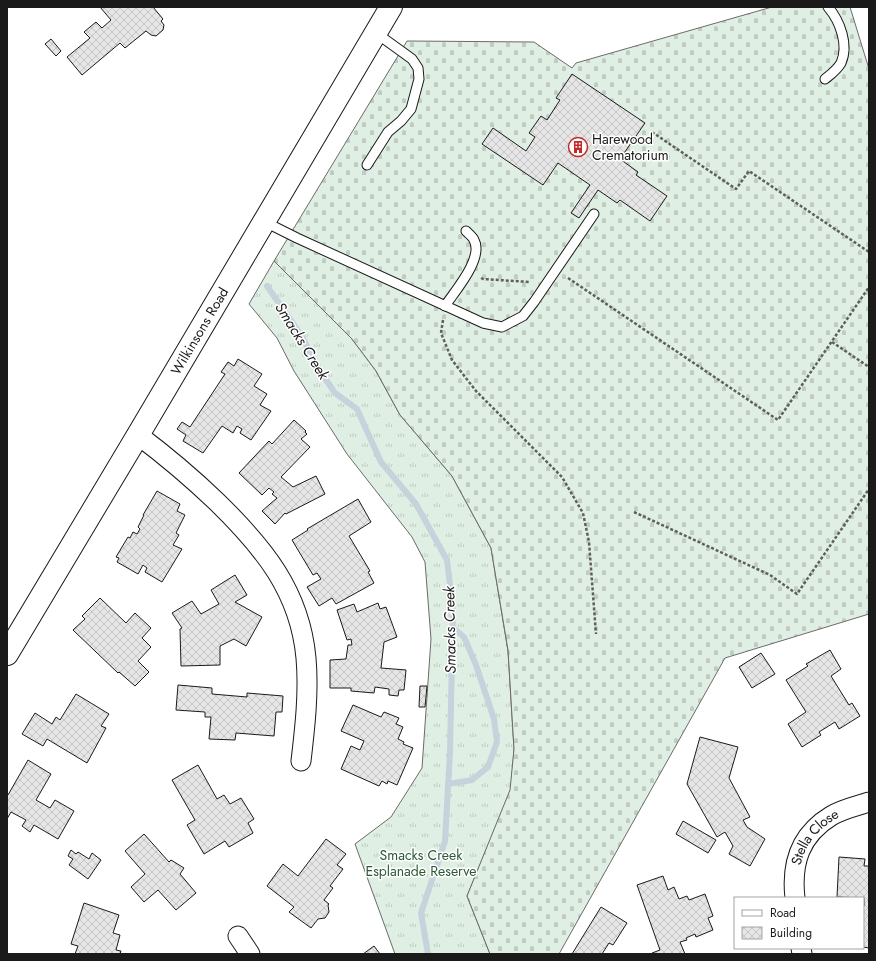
<svg xmlns="http://www.w3.org/2000/svg" width="876" height="961" font-family="Jost,sans-serif">
  <defs>
    <pattern id="grass-tufts" width="24" height="20" patternUnits="userSpaceOnUse"><rect width="24" height="20" fill="#e0efe3"/><path d="M3 7l-1-3M5 7V3M7 7l1-3M15 17l-1-3M17 17v-4M19 17l1-3" fill="none" stroke="#c0ccc2"/></pattern>
    <pattern id="cemetery-stones" width="16" height="16" patternUnits="userSpaceOnUse"><rect width="16" height="16" fill="#e0efe3"/><path d="M2 7V4a2 2 0 0 1 4 0v3zM10 15v-3a2 2 0 0 1 4 0v3z" fill="#c0ccc2"/></pattern>
    <pattern id="building-cross-hatch" width="8" height="8" patternUnits="userSpaceOnUse"><rect width="8" height="8" fill="#e6e6e6"/><path d="M0 0l8 8M0 8l8-8" fill="none" stroke="#c5c5c5"/></pattern>
  </defs>
  <rect width="100%" height="100%" fill="#fff"/>
  <polygon fill="url(#grass-tufts)" stroke="#6a6a6a" points="274,261 352,339 376,371 400,415 452,476 491,548 508,651 514,749 511,790 467,896 490,954 395,954 355,844 391,817 422,768 431,639 425,562 412,537 347,454 294,371 277,338 249,304"/>
  <polygon fill="url(#cemetery-stones)" stroke="#6a6a6a" points="772,7 850,7 869,69 869,614 725,658 559,954 490,954 467,896 510,790 514,749 508,650 491,548 452,476 400,415 376,371 352,339 274,261 407,41 534,42 572,68 576,63"/>
  <g fill="none" stroke-linecap="round" stroke-linejoin="round">
    <g stroke="#c6d2dc" stroke-width="6">
      <polyline points="267,286 301,335 320,371 335,393 357,409 381,462 416,504 447,560 453,610 450,752 445,841 421,913 428,954"/>
      <polyline points="448,784 472,780 488,767 497,742 494,719 476,665 464,637 452,627"/>
    </g>
  </g>
  <g fill="url(#building-cross-hatch)" stroke="#1a1a1a">
    <polygon points="100,7 153,7 163,19 161,21 164,25 163,30 156,36 151,35 146,31 125,48 120,43 82,75 67,57 90,38 84,32 96,22 102,28 111,20"/>
    <polygon points="51,39 61,51 56,56 45,44"/>
    <polygon points="572,74 645,123 620,159 638,172 636,175 667,196 650,221 620,200 617,203 598,190 579,218 571,213 590,185 558,163 543,185 482,144 493,128 526,151 535,137 529,133 541,116 547,120 560,100 556,98"/>
    <polygon points="238,359 262,374 254,386 267,394 260,405 271,411 251,440 240,433 242,429 237,426 233,433 222,426 203,453 183,441 186,435 177,429 182,422 190,427 225,374 221,372 228,362 234,366"/>
    <polygon points="294,420 306,431 305,432 307,434 301,439 310,447 281,477 293,487 316,476 325,494 286,514 285,513 275,524 262,511 277,498 272,494 274,492 269,488 262,495 239,473 269,441 272,444"/>
    <polygon points="157,491 180,504 177,511 185,515 176,533 179,535 173,545 182,549 162,582 145,572 147,568 143,565 138,574 117,562 119,558 116,557 128,537 130,538 133,532 137,534 140,529 138,527 144,515 143,515"/>
    <polygon points="358,499 371,522 349,536 370,571 368,572 374,583 336,604 332,598 319,606 307,587 321,579 317,573 313,575 292,540 308,530 307,529"/>
    <polygon points="235,575 247,595 235,602 262,617 246,646 234,639 220,646 220,665 181,666 180,629 182,628 172,613 192,601 201,614 219,604 211,590"/>
    <polygon points="100,598 126,623 135,613 151,628 142,638 151,647 138,661 149,672 135,686 119,672 118,673 73,630 85,619 82,616"/>
    <polygon points="378,603 380,609 386,607 397,637 384,642 381,668 406,670 404,690 399,690 398,696 389,695 389,689 375,687 374,693 351,691 351,688 330,688 330,660 346,659 348,645 352,645 351,639 347,640 337,610 354,604 357,612"/>
    <polygon points="830,650 841,669 831,676 849,705 852,703 860,716 839,729 835,722 819,732 821,735 802,747 788,724 806,712 786,680 808,666 806,664"/>
    <polygon points="761,653 775,674 752,688 739,667"/>
    <polygon points="178,685 212,688 212,694 247,697 247,693 283,696 282,712 276,712 274,736 236,733 235,740 209,739 211,717 205,717 205,712 176,710"/>
    <polygon points="420,686 427,686 425,707 419,707"/>
    <polygon points="76,694 109,714 101,726 106,728 87,763 47,739 43,746 22,734 35,713 52,724 56,717 60,720"/>
    <polygon points="353,705 381,717 384,712 399,718 396,724 403,727 398,739 404,742 403,744 413,748 397,785 388,781 387,784 382,781 379,786 341,769 351,746 360,750 364,741 341,731"/>
    <polygon points="700,737 738,747 729,778 750,817 743,820 747,827 765,839 750,866 729,854 733,846 725,832 717,837 687,784"/>
    <polygon points="28,760 51,774 36,800 50,808 55,800 74,811 58,839 34,825 30,832 22,826 26,820 11,812 7,819 7,794 8,795"/>
    <polygon points="198,765 217,799 224,795 230,804 241,798 254,819 248,823 253,833 229,847 225,841 204,854 187,825 195,820 172,780"/>
    <polygon points="683,821 716,840 708,853 676,834"/>
    <polygon points="144,834 169,862 171,860 184,868 180,874 196,893 176,910 158,890 144,902 131,887 145,874 125,851"/>
    <polygon points="326,839 346,854 337,865 343,869 330,886 333,888 324,900 329,904 328,905 329,912 325,918 318,919 311,928 289,912 294,907 267,886 283,864 298,876"/>
    <polygon points="71,850 76,854 78,852 89,859 92,853 101,860 88,879 69,865 73,859 68,856"/>
    <polygon points="839,857 865,859 864,866 869,866 869,948 863,947 863,906 864,906 864,898 837,897"/>
    <polygon points="663,876 668,890 674,887 679,899 687,896 689,900 705,894 713,916 708,918 713,930 696,937 695,934 686,938 687,940 680,942 685,954 653,954 652,953 660,950 637,885"/>
    <polygon points="84,903 119,915 113,933 120,935 116,950 121,951 120,954 75,954 78,946 71,944"/>
    <polygon points="601,907 627,923 613,945 609,943 602,954 572,954"/>
    <polygon points="374,946 380,954 363,954"/>
  </g>
  <g fill="none" stroke-linecap="round" stroke-linejoin="round">
    <defs>
      <g id="service">
        <path d="M 825,79 C 830,75 837,70 841,63 C 849,45 840,21 828,7"/>
        <polyline points="367,165 388,132 401,121 411,109 419,79 418,68 412,59 376,33"/>
        <polyline points="265,222 297,238 483,323 502,327 523,316 534,302 594,214"/>
        <path d="M 445,306 C 455,291 484,258 474,240 C 473,237 468,233 466,231"/>
      </g>
      <g id="minor">
        <path d="M 138,435 C 166,456 192,478 217,502 C 263,547 300,591 306,658 C 309,692 305,727 301,761"/>
        <path id="s1" d="M 795,898 C 791,863 800,835 831,816 C 842,809 857,806 869,802"/>
        <polyline points="238,936 250,954"/>
        <polyline points="801,948 802,954"/>
      </g>
      <g id="tertiary">
        <path id="s2" d="M 7,654 L 138,435 L 391,7"/>
      </g>
    </defs>
    <use href="#service" stroke="#1a1a1a" stroke-width="11"/>
    <use href="#minor" stroke="#1a1a1a" stroke-width="21"/>
    <use href="#tertiary" stroke="#1a1a1a" stroke-width="24"/>
    <g stroke="#5f5f5f" stroke-width="2.5" stroke-dasharray="3 2" stroke-linecap="butt">
      <polyline points="652,132 736,189 749,171 869,252"/>
      <polyline points="481,278 483,279 530,282"/>
      <polyline points="568,278 778,420 869,287"/>
      <polyline points="443,320 441,333 452,360 476,391 562,477 583,513 589,542 596,634"/>
      <polyline points="832,342 869,367"/>
      <polyline points="634,512 770,575 797,594 869,489"/>
    </g>
    <use href="#service" stroke="#fff" stroke-width="9"/>
    <use href="#minor" stroke="#fff" stroke-width="19"/>
    <use href="#tertiary" stroke="#fff" stroke-width="22"/>
  </g>
  <defs>
    <symbol id="building-ring" viewBox="-11 -11 22 22"><circle r="9.5" fill="#fff" stroke="#c62828" stroke-width="1.5"/><path d="M-4-6H4V6H1V3H-1V6H-4ZM-2.5-4.3h1.7v1.8h-1.7ZM.8-4.3h1.7v1.8H.8ZM-2.5-1h1.7V.8h-1.7ZM.8-1h1.7V.8H.8Z" fill="#c62828"/></symbol>
  </defs>
  <g fill-rule="evenodd">
    <use href="#building-ring" x="567" y="136" width="22" height="22"/>
  </g>
  <g text-anchor="middle" dominant-baseline="central" stroke-width="3" stroke-linejoin="round" paint-order="stroke">
    <g font-size="14" fill="#1a1a1a" stroke="#fff" text-anchor="start">
      <text x="592" y="139">Harewood<tspan x="592" dy="16">Crematorium</tspan></text>
    </g>
    <g font-size="14" fill="#1a1a1a" stroke="#fff">
      <text stroke="none"><textPath href="#s2" startOffset="376">Wilkinsons Road</textPath></text>
      <text stroke="none"><textPath href="#s1" startOffset="68">Stella Close</textPath></text>
    </g>
    <g font-size="14" fill="#2b5a34" stroke="#fff">
      <text x="421" y="855">Smacks Creek<tspan x="421" dy="16">Esplanade Reserve</tspan></text>
    </g>
    <g font-size="15" font-style="italic" fill="#1a1a1a" stroke="#fff">
      <text transform="translate(302 341) rotate(58)">Smacks Creek</text>
      <text transform="translate(450 630) rotate(-91)">Smacks Creek</text>
    </g>
  </g>
  <rect width="876" height="961" fill="none" stroke="#1a1a1a" stroke-width="16"/>
  <rect x="734" y="897" width="130" height="52" fill="#ffffff" stroke="#a3a3a3"/>
  <rect x="742" y="910" width="20" height="6" fill="#ffffff" stroke="#a3a3a3"/>
  <text x="770" y="917" font-size="12" fill="#1a1a1a">Road</text>
  <rect x="742" y="927" width="20" height="12" fill="url(#building-cross-hatch)" stroke="#a3a3a3"/>
  <text x="770" y="937" font-size="12" fill="#1a1a1a">Building</text>
</svg>
